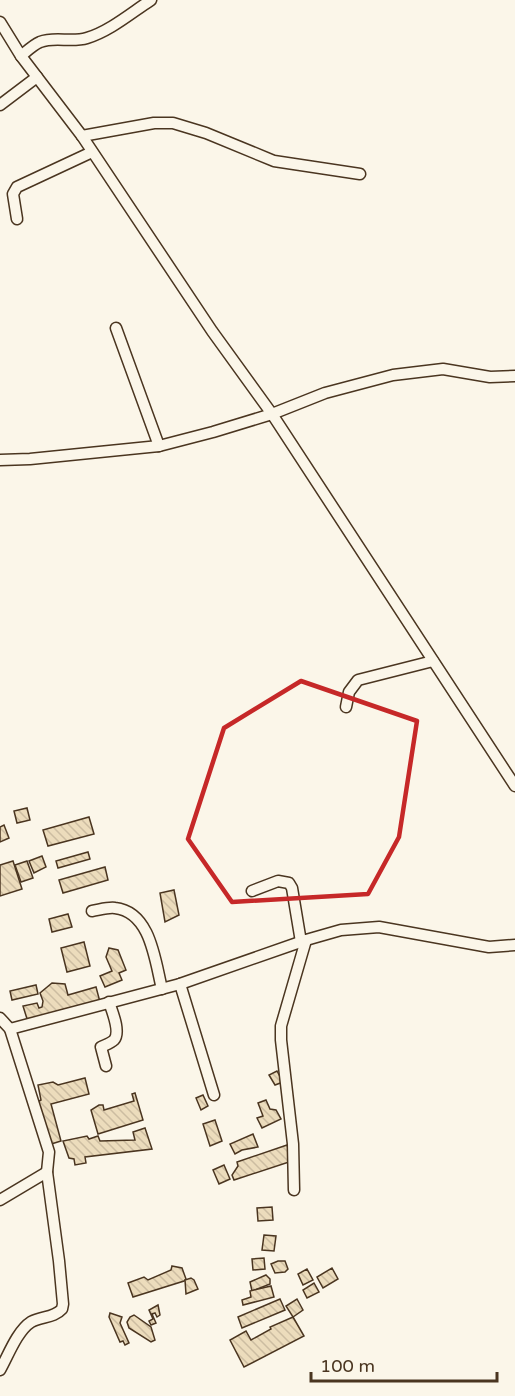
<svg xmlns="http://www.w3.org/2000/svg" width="515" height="1396" font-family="'Varela Round',sans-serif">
  <defs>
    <pattern id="building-back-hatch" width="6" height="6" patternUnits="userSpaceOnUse" patternTransform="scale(1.5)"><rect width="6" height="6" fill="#ecdcbc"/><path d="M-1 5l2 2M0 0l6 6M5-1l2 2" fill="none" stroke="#ccbda1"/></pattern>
  </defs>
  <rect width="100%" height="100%" fill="#fbf6e9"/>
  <g fill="url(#building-back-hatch)" stroke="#4a3520" stroke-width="1.5">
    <polygon points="27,808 30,820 17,823 14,811"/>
    <polygon points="89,817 94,834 48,846 43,830"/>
    <polygon points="4,825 9,838 0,842 0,827"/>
    <polygon points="88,852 90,859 58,868 56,861"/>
    <polygon points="42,856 46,867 34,873 29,861"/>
    <polygon points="13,861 22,889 0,896 0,865"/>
    <polygon points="27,861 33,878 21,882 15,865"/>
    <polygon points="105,867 108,880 63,893 59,880"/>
    <polygon points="174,890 179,915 165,922 160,893"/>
    <polygon points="68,914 72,927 52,932 49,919"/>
    <polygon points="84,942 90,966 67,972 61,948"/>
    <polygon points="109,948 118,950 126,970 119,973 122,980 105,987 100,976 112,971 106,957"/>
    <polygon points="52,983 65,984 68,995 96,987 100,1002 28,1022 23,1006 37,1003 39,1008 42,1007 43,1001 40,993"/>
    <polygon points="36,985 38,994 12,1000 10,991"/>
    <polygon points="277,1071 283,1082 275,1085 269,1075"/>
    <polygon points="85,1078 89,1094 51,1104 61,1141 48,1145 37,1102 41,1100 38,1085 53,1082 58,1085"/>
    <polygon points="135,1093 143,1120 98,1134 91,1110 99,1105 103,1105 104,1110 134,1101 132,1094"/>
    <polygon points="203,1095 208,1106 201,1110 196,1098"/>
    <polygon points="266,1100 270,1109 276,1110 281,1119 262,1128 257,1118 263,1116 258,1103"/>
    <polygon points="215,1120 222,1141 210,1146 203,1124"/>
    <polygon points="145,1128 152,1149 85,1157 86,1163 75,1165 74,1159 69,1158 63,1141 87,1136 89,1139 98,1136 100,1141 135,1140 133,1132"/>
    <polygon points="253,1134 258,1147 242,1150 235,1154 230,1144"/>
    <polygon points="287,1145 292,1161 234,1180 232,1175 238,1166 237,1162"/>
    <polygon points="224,1165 230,1179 219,1184 213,1170"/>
    <polygon points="272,1207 273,1220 258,1221 257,1208"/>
    <polygon points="264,1235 276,1236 274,1251 262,1250"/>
    <polygon points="264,1258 265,1269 253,1270 252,1259"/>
    <polygon points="278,1261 285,1261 288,1269 285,1272 275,1273 271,1264"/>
    <polygon points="172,1266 182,1268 186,1279 184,1281 133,1297 128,1283 144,1277 148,1280 171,1270"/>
    <polygon points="332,1268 338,1279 323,1288 317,1277"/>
    <polygon points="307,1269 313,1280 303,1285 298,1274"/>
    <polygon points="266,1275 270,1279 270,1284 252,1291 250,1282"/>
    <polygon points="191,1278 194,1280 198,1289 186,1294 185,1280"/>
    <polygon points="314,1283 319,1292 307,1298 303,1290"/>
    <polygon points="271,1286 274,1297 243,1305 242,1300 251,1297 250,1291"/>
    <polygon points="280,1299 285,1310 242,1328 238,1317"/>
    <polygon points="297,1299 303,1310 293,1317 286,1306"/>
    <polygon points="158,1305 160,1315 157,1317 155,1313 152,1314 156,1323 151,1325 149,1321 153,1319 149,1310"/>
    <polygon points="110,1313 122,1317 120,1323 129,1343 125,1345 123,1341 120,1342 109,1317"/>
    <polygon points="134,1315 151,1327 155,1340 151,1342 129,1328 127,1322 130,1317"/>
    <polygon points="293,1317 304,1336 244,1367 230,1340 246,1331 251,1340 271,1329 270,1327"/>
  </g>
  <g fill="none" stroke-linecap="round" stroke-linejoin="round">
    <defs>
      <g id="minor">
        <polyline points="0,22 21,56 82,136 212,331 272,414 515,786"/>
        <path d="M 21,56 C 27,51 33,45 40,42 C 55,36 71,43 87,38 C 110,31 131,13 151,0"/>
        <polyline points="0,105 37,77"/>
        <polyline points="82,136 154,123 173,123 206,133 274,161 360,174"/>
        <polyline points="17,219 13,194 17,187 92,152"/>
        <polyline points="116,328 159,446"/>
        <polyline points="0,460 30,459 159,446 213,432 272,414 325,393 393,375 443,369 490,377 515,376"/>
        <polyline points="346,707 349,692 358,680 433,661"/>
        <polyline points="252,891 278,881 289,883 292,888 301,942"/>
        <path d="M 92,911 C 99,910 108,907 115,908 C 151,912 155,961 162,989"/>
        <polyline points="180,984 214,1095"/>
        <path d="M 0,1018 L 10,1029 L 49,1152 L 47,1172 L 59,1261 L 63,1304 L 62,1309 C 54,1318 42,1316 31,1322 C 17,1331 8,1356 0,1370"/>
        <polyline points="10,1029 180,984 306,940 341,930 379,927 489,947 515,945"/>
        <path d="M 106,1066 L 101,1047 C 105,1045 111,1043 114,1040 C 121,1032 112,1011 109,1002"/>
        <polyline points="294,1190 293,1144 281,1040 281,1026 306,940"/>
        <polyline points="0,1200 47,1172"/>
      </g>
    </defs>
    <use href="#minor" stroke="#4a3520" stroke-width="13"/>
    <use href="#minor" stroke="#fbf6e9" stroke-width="10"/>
  </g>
  <path fill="none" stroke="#c62828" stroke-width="4.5" stroke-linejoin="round" d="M 301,681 L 417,721 L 399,837 L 368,894 L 232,902 L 188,839 L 224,728 Z"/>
  <path d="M311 1372v9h186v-9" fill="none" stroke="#4a3520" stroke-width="3"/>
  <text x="320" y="1372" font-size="18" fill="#4a3520" stroke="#fbf6e9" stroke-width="4.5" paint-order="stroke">100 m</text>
</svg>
